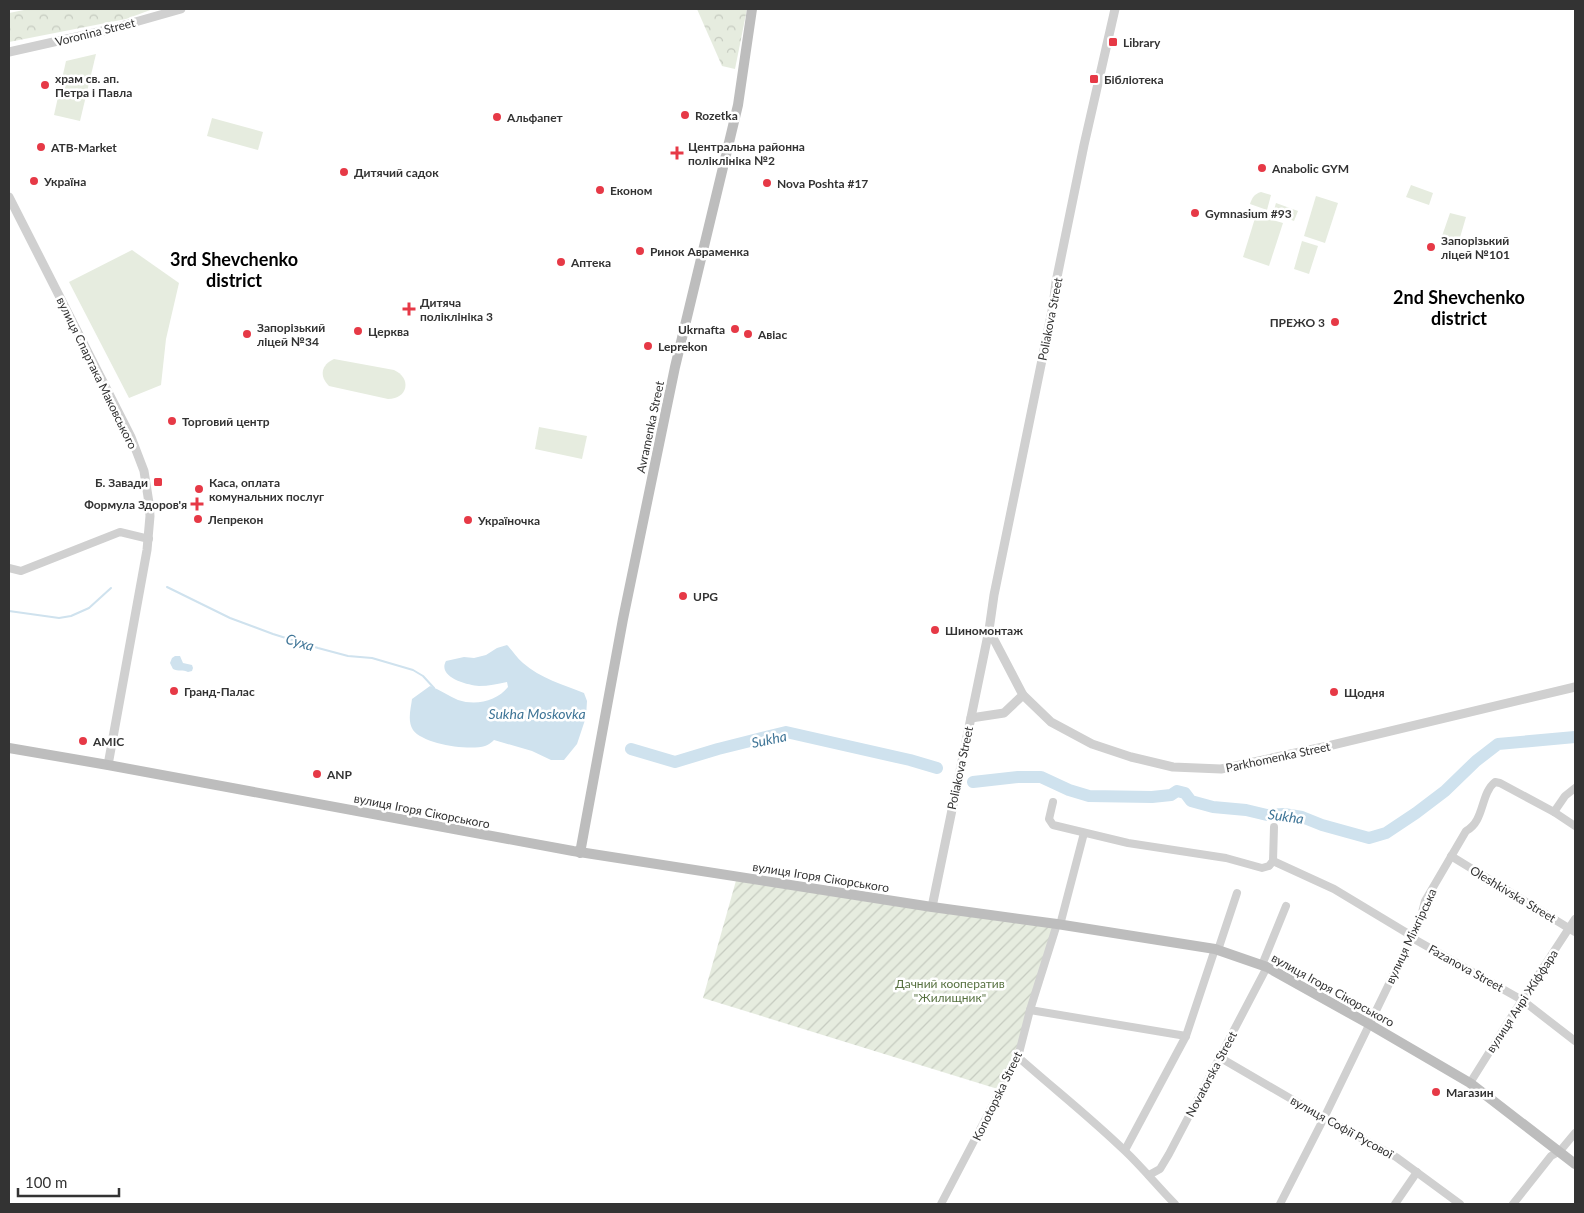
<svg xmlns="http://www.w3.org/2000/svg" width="1584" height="1213" font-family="Lato,sans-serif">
  <defs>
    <pattern id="forest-crowns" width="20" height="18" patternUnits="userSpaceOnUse" patternTransform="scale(1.25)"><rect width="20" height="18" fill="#e6ecdf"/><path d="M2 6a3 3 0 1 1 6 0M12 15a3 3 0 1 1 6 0" fill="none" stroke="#c6cbc0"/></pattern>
    <pattern id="garden-furrows" width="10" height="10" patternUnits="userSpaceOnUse" patternTransform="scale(1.25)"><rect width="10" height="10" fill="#e6ecdf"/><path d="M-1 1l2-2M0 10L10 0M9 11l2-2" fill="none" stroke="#c6cbc0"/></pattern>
  </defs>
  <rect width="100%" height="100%" fill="#fff"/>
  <g fill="url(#forest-crowns)">
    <polygon points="29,9 153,9 126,19 9,42 9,13"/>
    <polygon points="697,9 747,9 735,69 722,66"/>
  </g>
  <g fill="#e6ecdf">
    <polygon points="96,54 80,121 54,115 66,61"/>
    <polygon points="212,118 263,132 258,150 207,136"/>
    <polygon points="1411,185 1433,193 1429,205 1406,197"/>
    <path d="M 1261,192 L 1271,195 L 1267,210 L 1250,204 C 1252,198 1254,194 1261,192 Z"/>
    <polygon points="1316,196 1338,203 1325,243 1304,236"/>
    <polygon points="1276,203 1298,211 1294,221 1273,213"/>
    <polygon points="1450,213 1466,217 1459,241 1442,236"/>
    <polygon points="1256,215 1283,223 1269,266 1243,257"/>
    <polygon points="1302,241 1318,246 1309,274 1294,269"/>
    <polygon points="132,250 179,283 166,339 161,385 129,398 69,282"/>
    <path d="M 334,359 L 394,370 C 412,378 408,399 388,399 L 329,386 C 319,376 321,365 334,359 Z"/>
    <polygon points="539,427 587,436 582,459 535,449"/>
  </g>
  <polygon fill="url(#garden-furrows)" points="737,877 1060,925 1018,1057 1001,1090 703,998"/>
  <g fill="#cfe2ee">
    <path d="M 507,645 C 513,651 517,658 523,663 C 540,678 564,685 584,693 L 587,701 L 586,717 L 577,744 L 564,760 L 551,760 L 532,751 L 494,740 C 492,742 488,745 485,746 C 469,751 423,744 413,730 C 407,721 411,708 412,699 L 430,686 C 440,690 449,696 458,700 C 476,706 497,701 508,687 L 507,682 C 497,684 489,686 479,686 C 467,685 437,677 446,661 L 464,657 L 474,658 L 486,655 L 497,648 Z"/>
    <path d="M 175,656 L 180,656 L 183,663 L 192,665 L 193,668 L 192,671 L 188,672 C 183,669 178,672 173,669 L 170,663 L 172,658 Z"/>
  </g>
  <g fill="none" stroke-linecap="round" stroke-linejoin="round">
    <g stroke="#cfe2ee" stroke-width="2">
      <polyline points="167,587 230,618 273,634 318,648 348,656 372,658 413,670 423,676 434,688"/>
      <polyline points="9,611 59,618 71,616 89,608 111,588"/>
    </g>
    <g stroke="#cfe2ee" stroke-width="12">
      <polyline points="631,749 675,762 718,749 786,732 910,760 937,768"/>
      <polyline points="973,782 1018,777 1041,777 1069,790 1089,796 1152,797 1171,795 1177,791 1185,793 1191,801 1213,807 1246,810 1267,815 1284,814 1302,817 1322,825 1369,838 1386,833 1416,813 1445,791 1476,761 1498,744 1575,737"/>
    </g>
    <g stroke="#d0d0d0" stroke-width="8">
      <polyline points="9,568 21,571 120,532 149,539"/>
      <polyline points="1053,802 1049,819 1053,825 1128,843 1226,858 1262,868 1269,866 1273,861 1274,827"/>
      <polyline points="1554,812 1565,796 1575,788"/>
      <polyline points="1451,856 1575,932"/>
      <polyline points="1273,861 1334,889 1412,936 1414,939 1522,1000 1575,1041"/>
      <polyline points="1060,925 1084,833"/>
      <polyline points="1218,950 1237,893"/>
      <polyline points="1262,965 1286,906"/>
      <polyline points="1030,1010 1186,1036"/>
      <path d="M 1018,1057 C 1054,1089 1091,1118 1125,1151 C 1143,1168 1158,1187 1175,1204"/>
      <polyline points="1219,1057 1324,1118 1396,1157 1460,1204"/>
      <polyline points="1470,1083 1522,1000 1575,919"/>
      <polyline points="1125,1150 1186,1036 1215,949"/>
      <polyline points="1149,1175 1160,1169 1169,1154 1267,967"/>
      <polyline points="941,1204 1018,1057 1030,1010 1057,924"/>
      <path d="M 1280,1204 L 1324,1118 L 1420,920 L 1425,901 L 1466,831 C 1485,821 1480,794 1495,782 L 1500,783 L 1554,812 L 1575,826"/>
      <polyline points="1395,1204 1417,1172"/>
      <polyline points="1513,1204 1551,1156 1560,1151 1575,1133"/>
    </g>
    <g stroke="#d0d0d0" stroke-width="9">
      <polyline points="9,52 107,30 181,9"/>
      <polyline points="9,197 131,437 144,471 149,503 150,516 147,550 108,765"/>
      <polyline points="989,630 1023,695"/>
      <polyline points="971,718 1004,713 1023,695 1051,722 1092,744 1131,757 1173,767 1221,769 1328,746 1575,687"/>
      <polyline points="932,907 989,630 994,595 1053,306 1056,282 1084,145 1115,9"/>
    </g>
    <g stroke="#bdbdbd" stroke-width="10">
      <polyline points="9,748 108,765 573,851 932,907 1057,924 1215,949 1267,967 1369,1024 1470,1083 1575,1164"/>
      <polyline points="580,853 623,619 675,367 738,105 752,9"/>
    </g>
  </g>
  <g fill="#e63946" stroke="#fff" stroke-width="2">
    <rect x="1108" y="37" width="10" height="10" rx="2.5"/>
    <rect x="1089" y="74" width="10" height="10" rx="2.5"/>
    <circle cx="45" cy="85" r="5"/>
    <circle cx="685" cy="115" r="5"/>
    <circle cx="497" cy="117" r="5"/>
    <circle cx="41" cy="147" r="5"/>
    <path d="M674.5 145.5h5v5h5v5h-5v5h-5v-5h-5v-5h5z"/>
    <circle cx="1262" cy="168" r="5"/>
    <circle cx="344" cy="172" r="5"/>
    <circle cx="34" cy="181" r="5"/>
    <circle cx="767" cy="183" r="5"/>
    <circle cx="600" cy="190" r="5"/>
    <circle cx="1195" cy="213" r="5"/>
    <circle cx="1431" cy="247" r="5"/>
    <circle cx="640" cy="251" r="5"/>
    <circle cx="561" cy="262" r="5"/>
    <path d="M406.5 301.5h5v5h5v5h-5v5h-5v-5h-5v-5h5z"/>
    <circle cx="1335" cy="322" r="5"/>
    <circle cx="735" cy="329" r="5"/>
    <circle cx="358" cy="331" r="5"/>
    <circle cx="247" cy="334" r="5"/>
    <circle cx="748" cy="334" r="5"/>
    <circle cx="648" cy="346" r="5"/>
    <circle cx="172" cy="421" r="5"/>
    <rect x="153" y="477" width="10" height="10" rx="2.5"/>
    <circle cx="199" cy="489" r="5"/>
    <path d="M194.5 496.5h5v5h5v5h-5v5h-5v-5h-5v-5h5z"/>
    <circle cx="198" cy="519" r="5"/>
    <circle cx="468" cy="520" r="5"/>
    <circle cx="683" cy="596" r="5"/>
    <circle cx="935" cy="630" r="5"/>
    <circle cx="174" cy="691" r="5"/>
    <circle cx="1334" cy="692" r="5"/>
    <circle cx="83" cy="741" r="5"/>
    <circle cx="317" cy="774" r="5"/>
    <circle cx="1436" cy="1092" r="5"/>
  </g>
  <g text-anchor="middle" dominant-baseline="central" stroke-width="5" stroke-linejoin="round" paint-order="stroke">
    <g font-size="12" fill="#333" stroke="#fff">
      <text transform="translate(95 32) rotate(-14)">Voronina Street</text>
      <text transform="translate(1050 319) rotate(-79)">Poliakova Street</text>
      <text transform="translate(97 373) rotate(64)">вулиця Спартака Маковського</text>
      <text transform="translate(650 427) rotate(-78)">Avramenka Street</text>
      <text transform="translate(1278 757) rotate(-12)">Parkhomenka Street</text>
      <text transform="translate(960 768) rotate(-78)">Poliakova Street</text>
      <text transform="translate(422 811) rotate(11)">вулиця Ігоря Сікорського</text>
      <text transform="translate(821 877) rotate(9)">вулиця Ігоря Сікорського</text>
      <text transform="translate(1513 894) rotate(31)">Oleshkivska Street</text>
      <text transform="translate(1411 936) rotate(-65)">вулиця Міжгірська</text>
      <text transform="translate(1466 968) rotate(29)">Fazanova Street</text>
      <text transform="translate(1333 990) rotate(29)">вулиця Ігоря Сікорського</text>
      <text transform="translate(1522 1001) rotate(-57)">вулиця Анрі Жіффара</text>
      <text transform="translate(1211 1074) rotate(-62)">Novatorska Street</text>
      <text transform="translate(997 1096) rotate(-64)">Konotopska Street</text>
      <text transform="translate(1342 1127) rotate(29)">вулиця Софії Русової</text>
    </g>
    <g font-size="12" font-weight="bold" fill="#333" stroke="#fff" text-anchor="start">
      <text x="1123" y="42">Library</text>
      <text x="55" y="78">храм св. ап.<tspan x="55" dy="14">Петра і Павла</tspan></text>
      <text x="1104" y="79">Бібліотека</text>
      <text x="695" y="115">Rozetka</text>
      <text x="507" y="117">Альфапет</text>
      <text x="688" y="146">Центральна районна<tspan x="688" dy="14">поліклініка №2</tspan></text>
      <text x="51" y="147">ATB-Market</text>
      <text x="1272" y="168">Anabolic GYM</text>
      <text x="354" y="172">Дитячий садок</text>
      <text x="44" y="181">Україна</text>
      <text x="777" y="183">Nova Poshta #17</text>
      <text x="610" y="190">Економ</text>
      <text x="1205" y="213">Gymnasium #93</text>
      <text x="1441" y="240">Запорізький<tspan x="1441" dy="14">ліцей №101</tspan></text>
      <text x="650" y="251">Ринок Авраменка</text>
      <text x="571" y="262">Аптека</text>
      <text x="420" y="302">Дитяча<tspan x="420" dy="14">поліклініка 3</tspan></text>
      <text x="1325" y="322" text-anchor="end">ПРЕЖО 3</text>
      <text x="257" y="327">Запорізький<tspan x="257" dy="14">ліцей №34</tspan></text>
      <text x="725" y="329" text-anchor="end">Ukrnafta</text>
      <text x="368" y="331">Церква</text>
      <text x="758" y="334">Авіас</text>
      <text x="658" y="346">Leprekon</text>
      <text x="182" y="421">Торговий центр</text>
      <text x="148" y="482" text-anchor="end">Б. Завади</text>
      <text x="209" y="482">Каса, оплата<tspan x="209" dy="14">комунальних послуг</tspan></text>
      <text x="187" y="504" text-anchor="end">Формула Здоров'я</text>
      <text x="208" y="519">Лепрекон</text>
      <text x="478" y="520">Україночка</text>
      <text x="693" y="596">UPG</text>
      <text x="945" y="630">Шиномонтаж</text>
      <text x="184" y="691">Гранд-Палас</text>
      <text x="1344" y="692">Щодня</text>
      <text x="93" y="741">AMIC</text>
      <text x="327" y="774">ANP</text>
      <text x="1446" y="1092">Магазин</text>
    </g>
    <g font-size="12" fill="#56703f" stroke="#fff">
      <text x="950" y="983">Дачний кооператив<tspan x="950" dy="14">"Жилищник"</tspan></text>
    </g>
    <g font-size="14" font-style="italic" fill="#3f7597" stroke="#fff">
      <text transform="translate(300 642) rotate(17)">Суха</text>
      <text x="537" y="713">Sukha Moskovka</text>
      <text transform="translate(769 739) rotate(-12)">Sukha</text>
      <text transform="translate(1286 816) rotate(8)">Sukha</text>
    </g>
    <g font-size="18" font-weight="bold" fill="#000" stroke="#fff">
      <text x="234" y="259">3rd Shevchenko<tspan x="234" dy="21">district</tspan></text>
      <text x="1459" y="297">2nd Shevchenko<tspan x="1459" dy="21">district</tspan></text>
    </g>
  </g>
  <rect width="1584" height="1213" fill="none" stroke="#333333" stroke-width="20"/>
  <path d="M18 1188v8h101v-8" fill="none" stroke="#333333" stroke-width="2.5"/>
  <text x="25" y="1188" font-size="15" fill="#333333" stroke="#ffffff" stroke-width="4" paint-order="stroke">100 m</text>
</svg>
